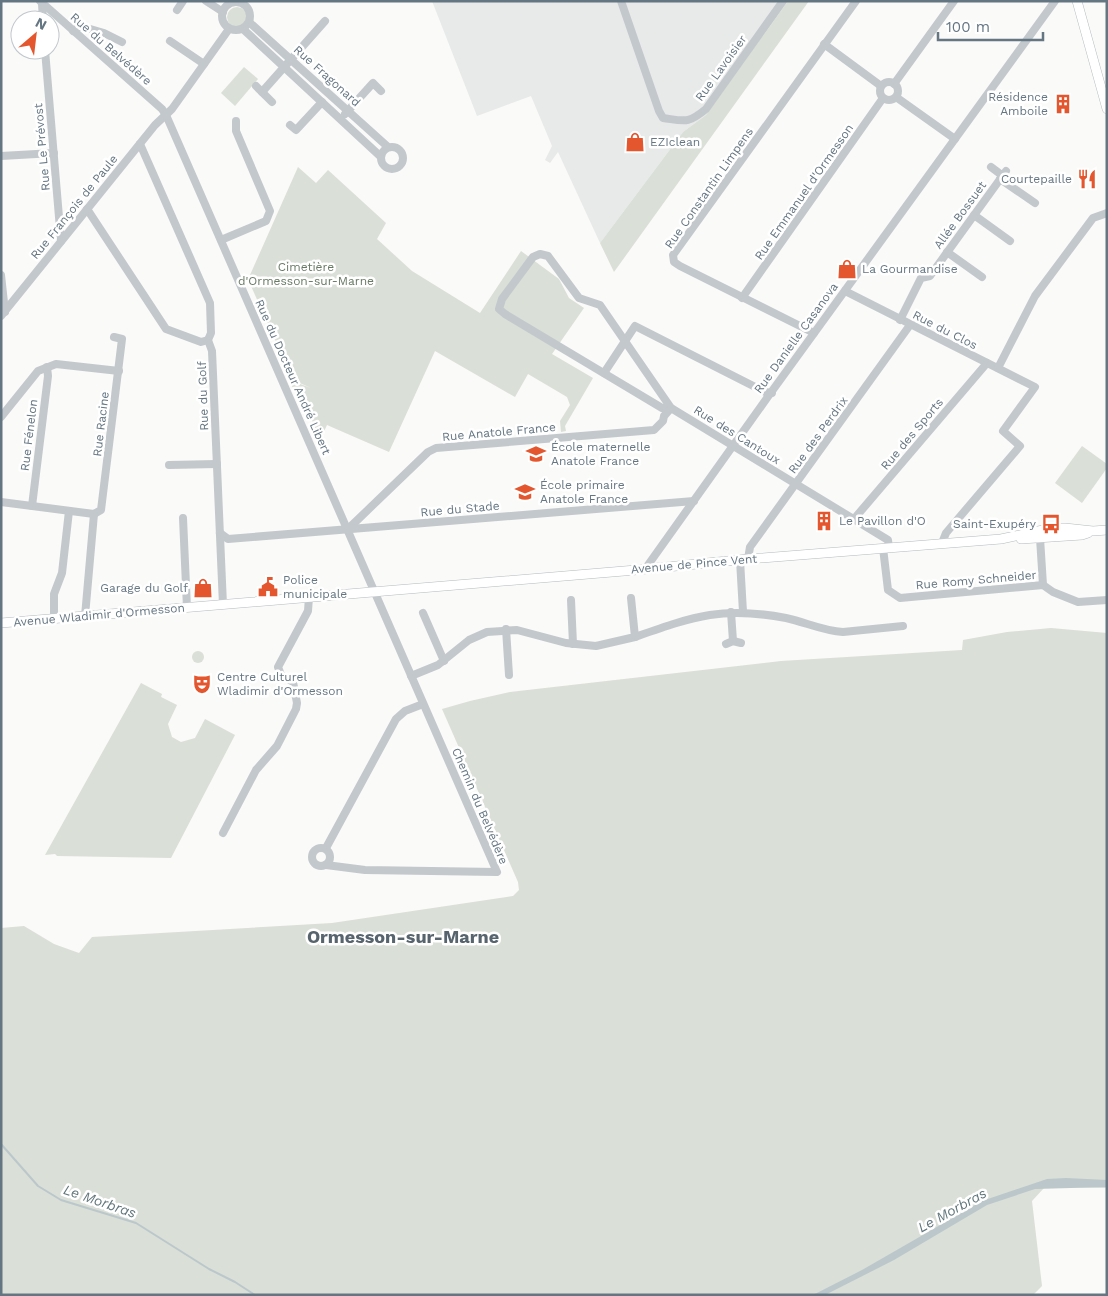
<svg xmlns="http://www.w3.org/2000/svg" width="1108" height="1296" font-family="'Work Sans',sans-serif">
  <rect width="100%" height="100%" fill="#fafaf8"/>
  <polygon fill="#e8e9e9" points="432,1 788,1 706,115 683,132 600,243 558,152 550,163 545,160 552,146 531,96 477,116"/>
  <g fill="#dadfd7">
    <polygon points="788,1 809,1 614,272 600,243 683,132 706,115"/>
    <circle cx="237" cy="17" r="10"/>
    <polygon points="244,67 258,79 235,106 221,93"/>
    <polygon points="298,167 316,183 328,170 386,223 377,239 412,271 480,313 521,251 559,279 569,298 584,308 552,354 593,378 565,426 566,431 561,432 560,421 570,405 567,397 528,374 515,397 435,351 389,452 327,425 320,440 307,408 302,409 291,384 292,381 311,388 293,380 247,277 250,275"/>
    <polygon points="1082,446 1107,464 1107,468 1082,503 1055,483"/>
    <polygon points="1051,628 1107,633 1107,1188 1060,1187 1044,1188 1032,1201 1042,1286 1033,1295 1,1295 1,928 24,926 54,944 79,953 92,937 332,923 513,896 519,890 518,882 442,709 470,701 510,692 781,661 962,650 963,640 1007,632"/>
    <circle cx="198" cy="657" r="6"/>
    <polygon points="141,683 162,694 161,697 177,705 168,724 172,737 181,742 195,738 205,719 235,735 171,858 57,856 55,854 45,855"/>
  </g>
  <polygon fill="#bbc7cb" points="1066,1178 1107,1180 1107,1187 1035,1189 987,1205 894,1260 825,1295 813,1295 862,1270 982,1201 1047,1179"/>
  <g fill="none" stroke-linecap="round" stroke-linejoin="round">
    <polyline stroke="#bbc7cb" stroke-width="2" points="1,1144 38,1186 61,1200 136,1223 209,1269 235,1282 255,1295"/>
    <defs>
      <g id="major">
        <polyline points="1077,1 1107,109"/>
        <polyline points="1021,539 1082,535 1088,533"/>
        <polyline points="1,623 636,570 748,559 1001,539 1052,528 1065,528 1093,531 1107,530"/>
      </g>
    </defs>
    <use href="#major" stroke="#b5babe" stroke-width="10"/>
    <g stroke="#c3c8cc" stroke-width="8">
      <polyline points="40,1 162,109 166,115 497,872 365,870 326,865"/>
      <polyline points="206,1 223,12"/>
      <path d="M 621,1 L 659,111 L 663,118 C 685,121 688,124 706,109 L 783,1"/>
      <circle cx="236" cy="16" r="14"/>
      <polyline points="42,4 43,20"/>
      <polyline points="177,10 183,1"/>
      <polyline points="249,22 388,147"/>
      <polyline points="243,29 380,156"/>
      <polyline points="73,31 80,26 104,33 122,42"/>
      <polyline points="170,41 204,64"/>
      <polyline points="824,44 881,86"/>
      <polyline points="45,50 61,241"/>
      <circle cx="889" cy="91" r="9"/>
      <polyline points="894,84 954,1"/>
      <polyline points="256,86 272,102"/>
      <polyline points="262,92 325,21"/>
      <polyline points="896,97 955,139"/>
      <polyline points="345,114 373,83 381,91"/>
      <polyline points="290,125 296,130 322,102"/>
      <polyline points="140,144 210,303 211,333 208,340 212,351 223,605"/>
      <circle cx="392" cy="158" r="11"/>
      <polyline points="1,156 54,153"/>
      <polyline points="991,167 1003,176"/>
      <polyline points="1000,179 1035,203"/>
      <polyline points="87,209 166,329 201,342 208,340"/>
      <polyline points="974,215 1010,241"/>
      <polyline points="221,240 266,221 270,211 236,131 236,121"/>
      <polyline points="947,252 982,277"/>
      <polyline points="1,275 5,312"/>
      <polyline points="845,291 1035,387 1003,431 1020,446 946,533 942,543"/>
      <polyline points="742,298 883,98"/>
      <polyline points="1,316 155,125 172,109 229,29"/>
      <polyline points="900,320 921,278 930,276 1006,171"/>
      <polyline points="814,333 680,266 674,262 673,255 856,1"/>
      <polyline points="998,368 1035,296 1093,218 1107,213"/>
      <polyline points="604,373 635,326 765,392 772,393"/>
      <polyline points="671,408 662,408 505,314 499,309 502,299 533,257 540,254 548,256 579,298 600,305 671,408 888,540 889,548"/>
      <polyline points="1,417 38,371 56,364 119,371"/>
      <polyline points="169,465 217,464"/>
      <polyline points="1,502 94,514 101,510 122,339 114,337"/>
      <polyline points="32,506 48,376 47,367"/>
      <polyline points="183,518 187,608"/>
      <polyline points="854,519 987,363"/>
      <polyline points="348,529 428,452 436,448 654,430 663,421 664,416 671,408"/>
      <polyline points="220,533 228,539 694,501"/>
      <polyline points="1040,538 1043,585"/>
      <polyline points="883,548 888,590 900,598 1043,585 1053,592 1078,602 1107,600"/>
      <polyline points="748,559 750,547 910,325"/>
      <polyline points="740,560 743,612"/>
      <polyline points="648,569 648,565 767,398 1055,1"/>
      <polyline points="571,600 573,644"/>
      <polyline points="731,612 733,641"/>
      <polyline points="423,613 444,661"/>
      <polyline points="85,616 94,514"/>
      <polyline points="54,619 54,594 62,573 69,511"/>
      <polyline points="506,629 509,675"/>
      <path d="M 635,637 C 695,616 723,606 786,618 C 805,622 823,631 843,632 L 903,626"/>
      <polyline points="726,644 733,641 741,643"/>
      <polyline points="411,676 438,665 469,640 487,632 517,630 566,643 596,646 635,637 631,598"/>
      <polyline points="223,833 256,770 277,746 296,709 297,703 293,682 281,675 278,667 308,611 309,597"/>
      <circle cx="321" cy="857" r="9"/>
      <polyline points="326,848 396,719 405,711 423,704"/>
    </g>
    <use href="#major" stroke="#fff" stroke-width="9"/>
  </g>
  <defs>
    <symbol id="building-bare" viewBox="-9 -9 18 18"><path d="M-4-6H4V6H1V3H-1V6H-4ZM-2.5-4.3h1.7v1.8h-1.7ZM.8-4.3h1.7v1.8H.8ZM-2.5-1h1.7V.8h-1.7ZM.8-1h1.7V.8H.8Z" fill="#e4572e" stroke="#fff" stroke-width="2.5" paint-order="stroke"/></symbol>
    <symbol id="shop-bare" viewBox="-9 -9 18 18"><path d="M-5-2.5h2.3a2.7 3.5 0 0 1 5.4 0H5L5.5 6h-11ZM-1.5-2.5h3a1.5 2.3 0 0 0-3 0Z" fill="#e4572e" stroke="#fff" stroke-width="2.5" paint-order="stroke"/></symbol>
    <symbol id="restaurant-bare" viewBox="-9 -9 18 18"><path d="M-5-6h1v4h1v-4h1v4h1v-4h1v5L-1.5 .5V6h-2V.5L-5-1ZM5-6V6H3V1.5H1.5Q1.5-4 5-6Z" fill="#e4572e" stroke="#fff" stroke-width="2.5" paint-order="stroke"/></symbol>
    <symbol id="school-bare" viewBox="-9 -9 18 18"><path d="M0-5L7-2L0 1L-7-2ZM-4 1L0 2.5L4 1V4Q0 6-4 4Z" fill="#e4572e" stroke="#fff" stroke-width="2.5" paint-order="stroke"/></symbol>
    <symbol id="bus-bare" viewBox="-9 -9 18 18"><path d="M-5-6H5V4H4V6H2V4H-2V6H-4V4H-5ZM-3.5-4V0h7V-4ZM-3.5 1.2v1.5H-2V1.2ZM2 1.2v1.5H3.5V1.2Z" fill="#e4572e" stroke="#fff" stroke-width="2.5" paint-order="stroke"/></symbol>
    <symbol id="civic-bare" viewBox="-9 -9 18 18"><path d="M-.6-6.5H3V-4.5H.6V-3L4-1V1h2V6H-6V1h2V-1L-.6-3ZM-1.2 2.5V6h2.4V2.5Z" fill="#e4572e" stroke="#fff" stroke-width="2.5" paint-order="stroke"/></symbol>
    <symbol id="theatre-bare" viewBox="-9 -9 18 18"><path d="M-5-5.5Q0-4 5-5.5V0Q5 5 0 6Q-5 5-5 0ZM-3.3-2.5H-1v1.5H-3.3ZM1-2.5H3.3v1.5H1ZM-2.8 1Q0 5.5 2.8 1Z" fill="#e4572e" stroke="#fff" stroke-width="2.5" paint-order="stroke"/></symbol>
  </defs>
  <g fill-rule="evenodd">
    <use href="#building-bare" x="1049" y="90" width="28" height="28"/>
    <use href="#shop-bare" x="621" y="128" width="28" height="28"/>
    <use href="#restaurant-bare" x="1073" y="165" width="28" height="28"/>
    <use href="#shop-bare" x="833" y="255" width="28" height="28"/>
    <use href="#school-bare" x="522" y="440" width="28" height="28"/>
    <use href="#school-bare" x="511" y="478" width="28" height="28"/>
    <use href="#building-bare" x="810" y="507" width="28" height="28"/>
    <use href="#bus-bare" x="1037" y="510" width="28" height="28"/>
    <use href="#civic-bare" x="254" y="573" width="28" height="28"/>
    <use href="#shop-bare" x="189" y="574" width="28" height="28"/>
    <use href="#theatre-bare" x="188" y="670" width="28" height="28"/>
  </g>
  <g text-anchor="middle" dominant-baseline="central" stroke-width="5" stroke-linejoin="round" paint-order="stroke">
    <g font-size="12" fill="#657683" stroke="#fff">
      <text transform="translate(111 49) rotate(41)">Rue du Belvédère</text>
      <text transform="translate(721 68) rotate(-54)">Rue Lavoisier</text>
      <text transform="translate(327 76) rotate(42)">Rue Fragonard</text>
      <text transform="translate(42 147) rotate(-95)">Rue Le Prévost</text>
      <text transform="translate(709 188) rotate(-55)">Rue Constantin Limpens</text>
      <text transform="translate(804 192) rotate(-55)">Rue Emmanuel d'Ormesson</text>
      <text transform="translate(74 207) rotate(-51)">Rue François de Paule</text>
      <text transform="translate(960 215) rotate(-54)">Allée Bossuet</text>
      <text transform="translate(945 330) rotate(27)">Rue du Clos</text>
      <text transform="translate(796 338) rotate(-54)">Rue Danielle Casanova</text>
      <text transform="translate(293 377) rotate(66)">Rue du Docteur André Libert</text>
      <text transform="translate(203 396) rotate(-92)">Rue du Golf</text>
      <text transform="translate(101 424) rotate(-83)">Rue Racine</text>
      <text transform="translate(499 432) rotate(-5)">Rue Anatole France</text>
      <text transform="translate(912 434) rotate(-50)">Rue des Sports</text>
      <text transform="translate(29 435) rotate(-83)">Rue Fénelon</text>
      <text transform="translate(737 435) rotate(32)">Rue des Cantoux</text>
      <text transform="translate(818 435) rotate(-54)">Rue des Perdrix</text>
      <text transform="translate(460 509) rotate(-5)">Rue du Stade</text>
      <text transform="translate(694 564) rotate(-5)">Avenue de Pince Vent</text>
      <text transform="translate(976 580) rotate(-5)">Rue Romy Schneider</text>
      <text transform="translate(99 615) rotate(-5)">Avenue Wladimir d'Ormesson</text>
      <text transform="translate(480 806) rotate(67)">Chemin du Belvédère</text>
    </g>
    <g font-size="12" fill="#657683" stroke="#fff" text-anchor="start">
      <text x="1048" y="97" text-anchor="end">Résidence<tspan x="1048" dy="14">Amboile</tspan></text>
      <text x="650" y="142">EZIclean</text>
      <text x="1072" y="179" text-anchor="end">Courtepaille</text>
      <text x="862" y="269">La Gourmandise</text>
      <text x="551" y="447">École maternelle<tspan x="551" dy="14">Anatole France</tspan></text>
      <text x="540" y="485">École primaire<tspan x="540" dy="14">Anatole France</tspan></text>
      <text x="839" y="521">Le Pavillon d'O</text>
      <text x="1036" y="524" text-anchor="end">Saint-Exupéry</text>
      <text x="283" y="580">Police<tspan x="283" dy="14">municipale</tspan></text>
      <text x="188" y="588" text-anchor="end">Garage du Golf</text>
      <text x="217" y="677">Centre Culturel<tspan x="217" dy="14">Wladimir d'Ormesson</tspan></text>
    </g>
    <g font-size="12" fill="#687a64" stroke="#fff">
      <text x="306" y="267">Cimetière<tspan x="306" dy="14">d'Ormesson-sur-Marne</tspan></text>
    </g>
    <g font-size="14" font-style="italic" fill="#60757c" stroke="#fff">
      <text transform="translate(100 1201) rotate(19)">Le Morbras</text>
      <text transform="translate(952 1210) rotate(-29)">Le Morbras</text>
    </g>
    <g font-size="18" font-weight="bold" fill="#57646e" stroke="#fff">
      <text x="403" y="936">Ormesson-sur-Marne</text>
    </g>
  </g>
  <rect width="1108" height="1296" fill="none" stroke="#657683" stroke-width="5"/>
  <g transform="translate(35 35) rotate(28)"><circle r="24" fill="#ffffff" stroke="#c1c8cd"/>
  <path d="M0-4L9 19L0 12L-9 19Z" fill="#e4572e"/>
  <text y="-8" font-size="14" font-weight="bold" text-anchor="middle" fill="#657683">N</text>
  </g>
  <path d="M938 32v8h105v-8" fill="none" stroke="#657683" stroke-width="2.5"/>
  <text x="946" y="32" font-size="15" fill="#657683" stroke="#ffffff" stroke-width="4" paint-order="stroke">100 m</text>
</svg>
